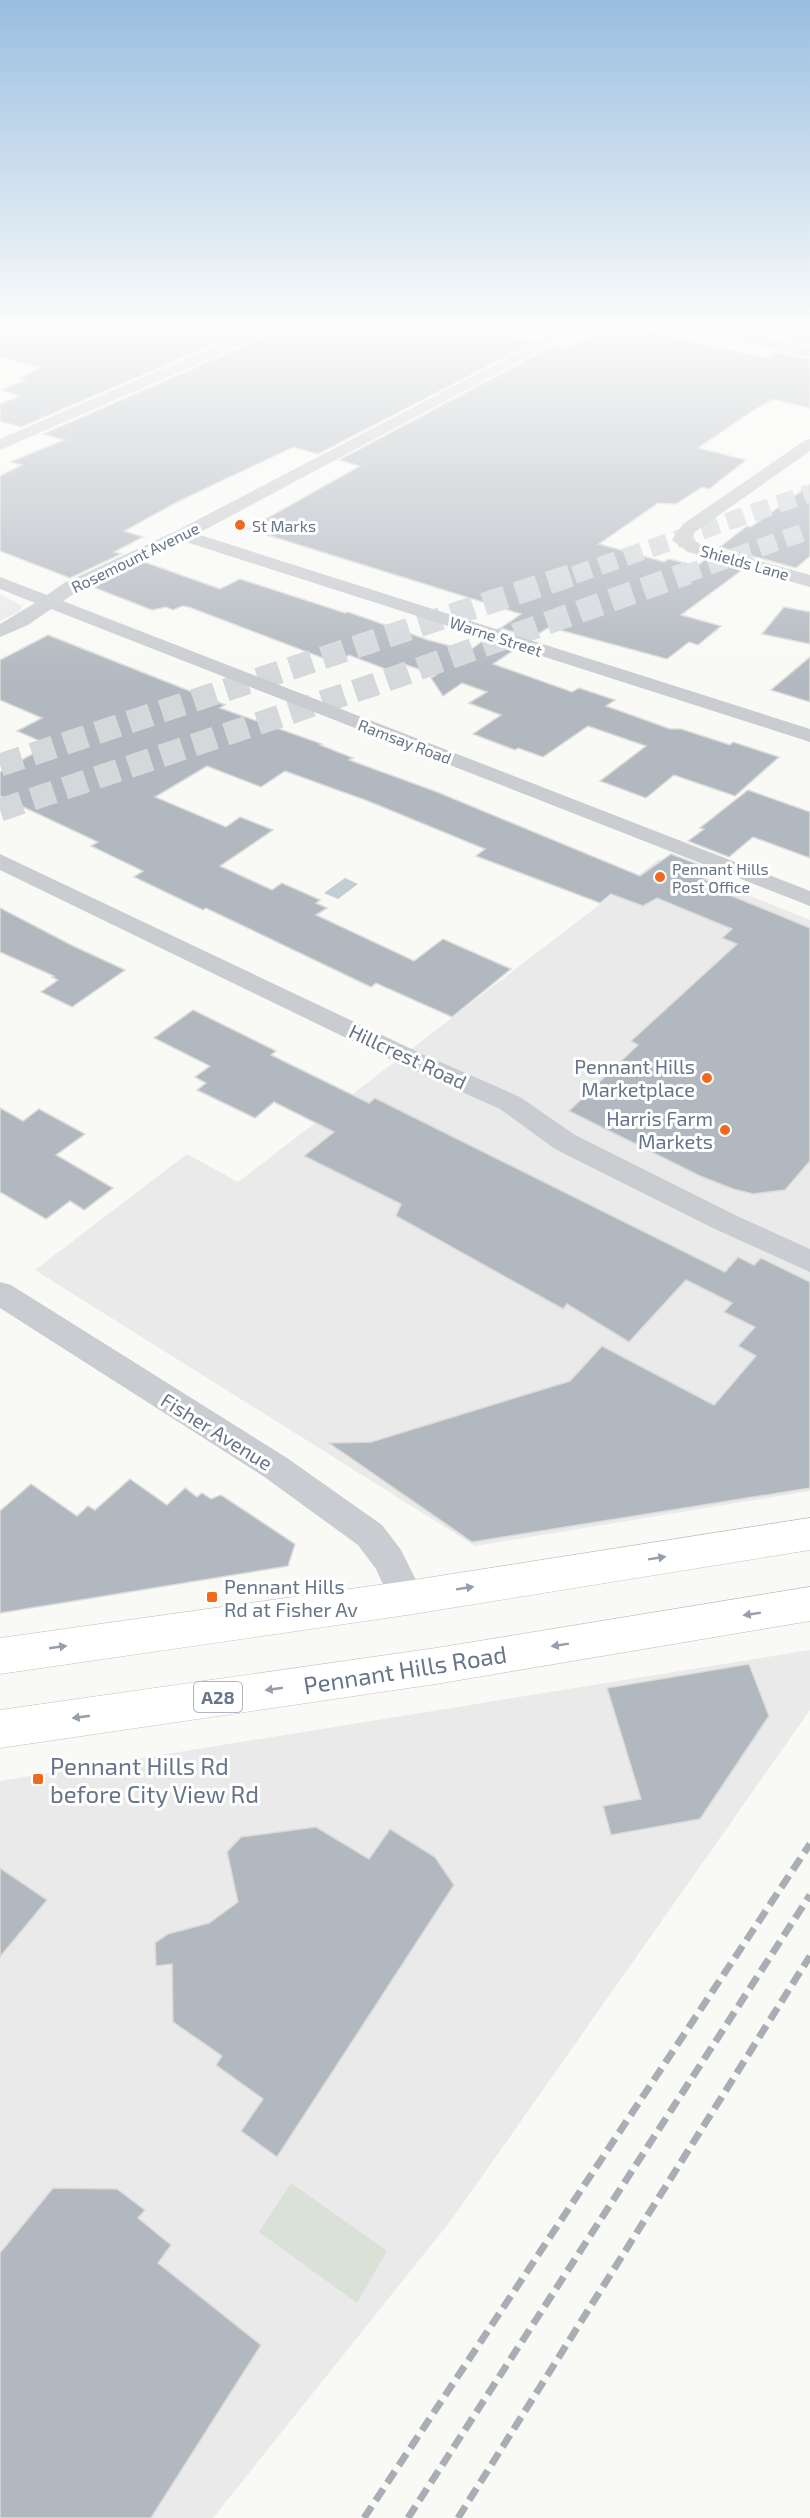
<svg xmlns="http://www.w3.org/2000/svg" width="810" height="2518" font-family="'Exo 2',sans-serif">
  <rect width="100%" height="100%" fill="#f9f9f6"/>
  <g fill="#eaeaea">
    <polygon points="0,594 22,606 19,612 0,621"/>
    <polygon points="659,859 810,920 810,1491 475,1546 35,1270 187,1154 238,1182"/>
    <polygon points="810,1650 810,1710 452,2219 213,2518 0,2518 0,1781"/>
  </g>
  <polygon fill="#dae1d7" points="291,2183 387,2251 357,2303 259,2232"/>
  <polygon fill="#c3cdd4" points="345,878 358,884 338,899 324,893"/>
  <g fill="#b2b8c0" stroke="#dbdbd9" stroke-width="1.5">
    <polygon points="0,330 247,330 21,427 0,421 0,404 20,396 0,390 26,380 19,378 41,368 0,357"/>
    <polygon points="273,330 488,330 536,341 318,454 293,447 179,501 124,531 143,537 114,552 121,554 70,578 0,551 0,476 22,465 10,462 64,440 43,434 270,335"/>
    <polygon points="608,330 649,331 765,358 774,352 810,359 810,408 773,399 754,410 698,448 746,460 709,489 702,487 676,504 658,503 599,544 664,562 669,559 697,566 706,559 742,570 681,615 721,626 698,645 689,642 667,659 549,627 532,638 501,628 521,614 248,529 360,466 339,460 555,345 568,348"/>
    <polygon points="806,330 810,330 810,345 790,341"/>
    <polygon points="810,485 810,556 796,568 720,547 747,526 751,527"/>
    <polygon points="144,562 220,589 240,579 345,613 348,612 428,640 469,651 484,640 514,650 493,664 572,692 579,688 615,700 606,706 670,729 681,729 730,745 733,742 779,757 735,796 674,775 646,798 600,781 646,746 588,726 543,757 518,748 515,750 473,734 501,715 469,703 487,692 462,683 443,696 431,678 436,675 404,664 391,671 349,655 336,663 189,607 182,606 173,610 166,607 152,610 93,587"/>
    <polygon points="784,607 810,612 810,644 762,634"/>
    <polygon points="48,635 225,705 220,708 322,744 320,745 353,758 349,760 437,792 640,876 671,854 713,870 703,879 720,885 715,889 810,928 810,1161 785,1190 753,1194 733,1189 700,1176 569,1111 638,1045 631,1041 737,944 722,938 732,929 657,898 643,906 611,894 600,903 476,856 485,849 368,801 285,771 261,787 207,766 155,797 226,827 240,817 273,830 220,866 272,890 282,883 320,900 316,903 327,908 316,915 414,961 443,939 511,969 452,1017 376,983 371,987 206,908 203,910 134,877 143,871 91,846 98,842 0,796 0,772 49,745 17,731 42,718 0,700 0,660"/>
    <polygon points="810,657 810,702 771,690"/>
    <polygon points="748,790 810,812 810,858 753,837 729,857 688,841 704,829 700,828"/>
    <polygon points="0,908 73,946 125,970 72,1007 41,992 58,980 52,977 54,976 0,952"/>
    <polygon points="193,1010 276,1051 271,1055 369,1103 375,1098 725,1272 738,1257 754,1265 761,1258 810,1282 810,1488 472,1542 329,1443 371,1442 570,1381 602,1346 714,1405 756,1356 738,1346 755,1327 724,1312 732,1303 686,1280 629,1342 567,1304 563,1309 396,1216 401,1204 304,1156 334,1132 274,1102 255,1118 197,1090 206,1083 195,1077 210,1066 154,1038"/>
    <polygon points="0,1108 23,1121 39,1109 85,1134 56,1155 113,1188 84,1210 70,1201 46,1219 0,1192"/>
    <polygon points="130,1479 167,1505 185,1488 197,1497 202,1493 211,1499 221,1495 295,1544 288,1566 0,1613 0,1511 31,1484 77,1516 88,1506 95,1510"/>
    <polygon points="749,1664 769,1716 700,1819 611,1835 603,1806 641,1799 607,1688"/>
    <polygon points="316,1827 369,1859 390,1829 435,1857 454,1885 277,2157 241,2131 263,2099 216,2065 222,2056 173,2022 172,1964 156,1966 155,1943 168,1934 209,1923 238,1902 227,1852 241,1837"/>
    <polygon points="0,1868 47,1900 0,1957"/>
    <polygon points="53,2188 117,2189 145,2210 138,2218 171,2245 158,2263 261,2345 151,2518 0,2518 0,2253"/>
  </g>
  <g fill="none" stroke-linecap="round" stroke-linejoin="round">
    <g stroke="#d4d8db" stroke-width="18" stroke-dasharray="18 9" stroke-linecap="butt">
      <polyline points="574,575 810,493"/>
      <polyline points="683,575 810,530"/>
    </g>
    <g stroke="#d4d8db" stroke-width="23" stroke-dasharray="23 11" stroke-linecap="butt">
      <polyline points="0,765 578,573"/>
      <polyline points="0,810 373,685 688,573"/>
    </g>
    <defs>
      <g id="trunk">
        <polygon points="810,1518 810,1550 407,1615 0,1674 0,1638 407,1581"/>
        <polygon points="810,1587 810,1621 436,1684 0,1748 0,1710 436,1648"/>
      </g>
    </defs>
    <use href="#trunk" stroke="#bbbec2" stroke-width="1"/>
    <g fill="#c9ccd0" fill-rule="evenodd">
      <polygon points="252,330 271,330 269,333 0,450 0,439"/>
      <polygon points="561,330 578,330 197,534 810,729 810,742 183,541 78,591 63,601 810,891 810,906 51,609 28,625 0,637 0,624 35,603 0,589 0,577 47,595 64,583 176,531"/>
      <polygon points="810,439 810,451 695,532 691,538 700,544 810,575 810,587 688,552 672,540 683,524 804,441"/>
      <polygon points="0,854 422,1054 520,1097 575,1135 735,1215 810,1249 810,1272 715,1229 555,1149 500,1109 404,1066 0,870"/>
      <polygon points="0,1282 11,1285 287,1458 382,1525 401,1550 425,1598 420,1609 407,1613 394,1609 376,1569 358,1545 263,1476 0,1308"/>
    </g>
    <polygon fill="#c9ccd0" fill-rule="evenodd" points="698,330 728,330 810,347 810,357 706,335"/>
    <use href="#trunk" fill="#fff" fill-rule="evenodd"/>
    <g stroke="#a9aeb5" stroke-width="7" stroke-dasharray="14 7" stroke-linecap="butt">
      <polyline points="364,2518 810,1844"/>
      <polyline points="408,2518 810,1895"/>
      <polyline points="458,2518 810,1956"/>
    </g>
  </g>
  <defs><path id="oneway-solid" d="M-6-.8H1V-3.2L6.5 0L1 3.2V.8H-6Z" transform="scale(1.5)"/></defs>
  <g fill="#949ead">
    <use href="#oneway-solid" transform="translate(657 1558) rotate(-9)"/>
    <use href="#oneway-solid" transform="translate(465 1588) rotate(-9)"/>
    <use href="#oneway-solid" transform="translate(752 1614) rotate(171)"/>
    <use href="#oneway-solid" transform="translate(560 1645) rotate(171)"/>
    <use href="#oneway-solid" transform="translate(58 1647) rotate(-8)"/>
    <use href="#oneway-solid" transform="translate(274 1689) rotate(172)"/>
    <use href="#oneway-solid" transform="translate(81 1717) rotate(172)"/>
  </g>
  <linearGradient id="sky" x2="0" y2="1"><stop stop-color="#99bee0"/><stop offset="0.48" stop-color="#fcfcfb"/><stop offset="1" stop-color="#fcfcfb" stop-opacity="0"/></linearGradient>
  <rect width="810" height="682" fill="url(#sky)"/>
  <g fill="#f1691e" stroke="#fff" stroke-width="2">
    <circle cx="240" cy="525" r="6"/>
    <circle cx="660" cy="877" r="6"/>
    <circle cx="707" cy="1078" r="6"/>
    <circle cx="725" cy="1130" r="6"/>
    <rect x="206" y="1591" width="12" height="12" rx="3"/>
    <rect x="32" y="1773" width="12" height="12" rx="3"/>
  </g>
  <g text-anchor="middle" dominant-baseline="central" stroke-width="6" stroke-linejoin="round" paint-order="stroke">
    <g font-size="16" fill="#66758a" stroke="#fff" text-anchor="start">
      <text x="252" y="525">St Marks</text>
      <text x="672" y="868">Pennant Hills<tspan x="672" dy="18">Post Office</tspan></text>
    </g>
    <g font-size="16" fill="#66758a" stroke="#fff">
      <text transform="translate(135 557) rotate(-26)">Rosemount Avenue</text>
      <text transform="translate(745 562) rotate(16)">Shields Lane</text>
      <text transform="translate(496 636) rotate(18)">Warne Street</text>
      <text transform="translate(405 741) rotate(21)">Ramsay Road</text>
    </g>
    <rect fill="#fff" stroke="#949ead" stroke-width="1.5" x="194" y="1682" width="48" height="30" rx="4.5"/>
    <g font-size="18" font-weight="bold" fill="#66758a">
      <text x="218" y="1697">A28</text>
    </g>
    <g font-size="20" fill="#66758a" stroke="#fff">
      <text transform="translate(408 1056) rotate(25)">Hillcrest Road</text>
      <text transform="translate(217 1431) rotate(32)">Fisher Avenue</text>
    </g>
    <g font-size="20" fill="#66758a" stroke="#fff" text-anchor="end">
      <text x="695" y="1066">Pennant Hills<tspan x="695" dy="23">Marketplace</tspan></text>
      <text x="713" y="1118">Harris Farm<tspan x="713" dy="23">Markets</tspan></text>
      <text x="224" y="1586" text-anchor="start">Pennant Hills<tspan x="224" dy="23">Rd at Fisher Av</tspan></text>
    </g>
    <g font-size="24" fill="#66758a" stroke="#fff">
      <text transform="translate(405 1669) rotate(-9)">Pennant Hills Road</text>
    </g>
    <g font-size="24" fill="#66758a" stroke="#fff" text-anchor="start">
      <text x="50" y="1765">Pennant Hills Rd<tspan x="50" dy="28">before City View Rd</tspan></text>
    </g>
  </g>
</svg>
